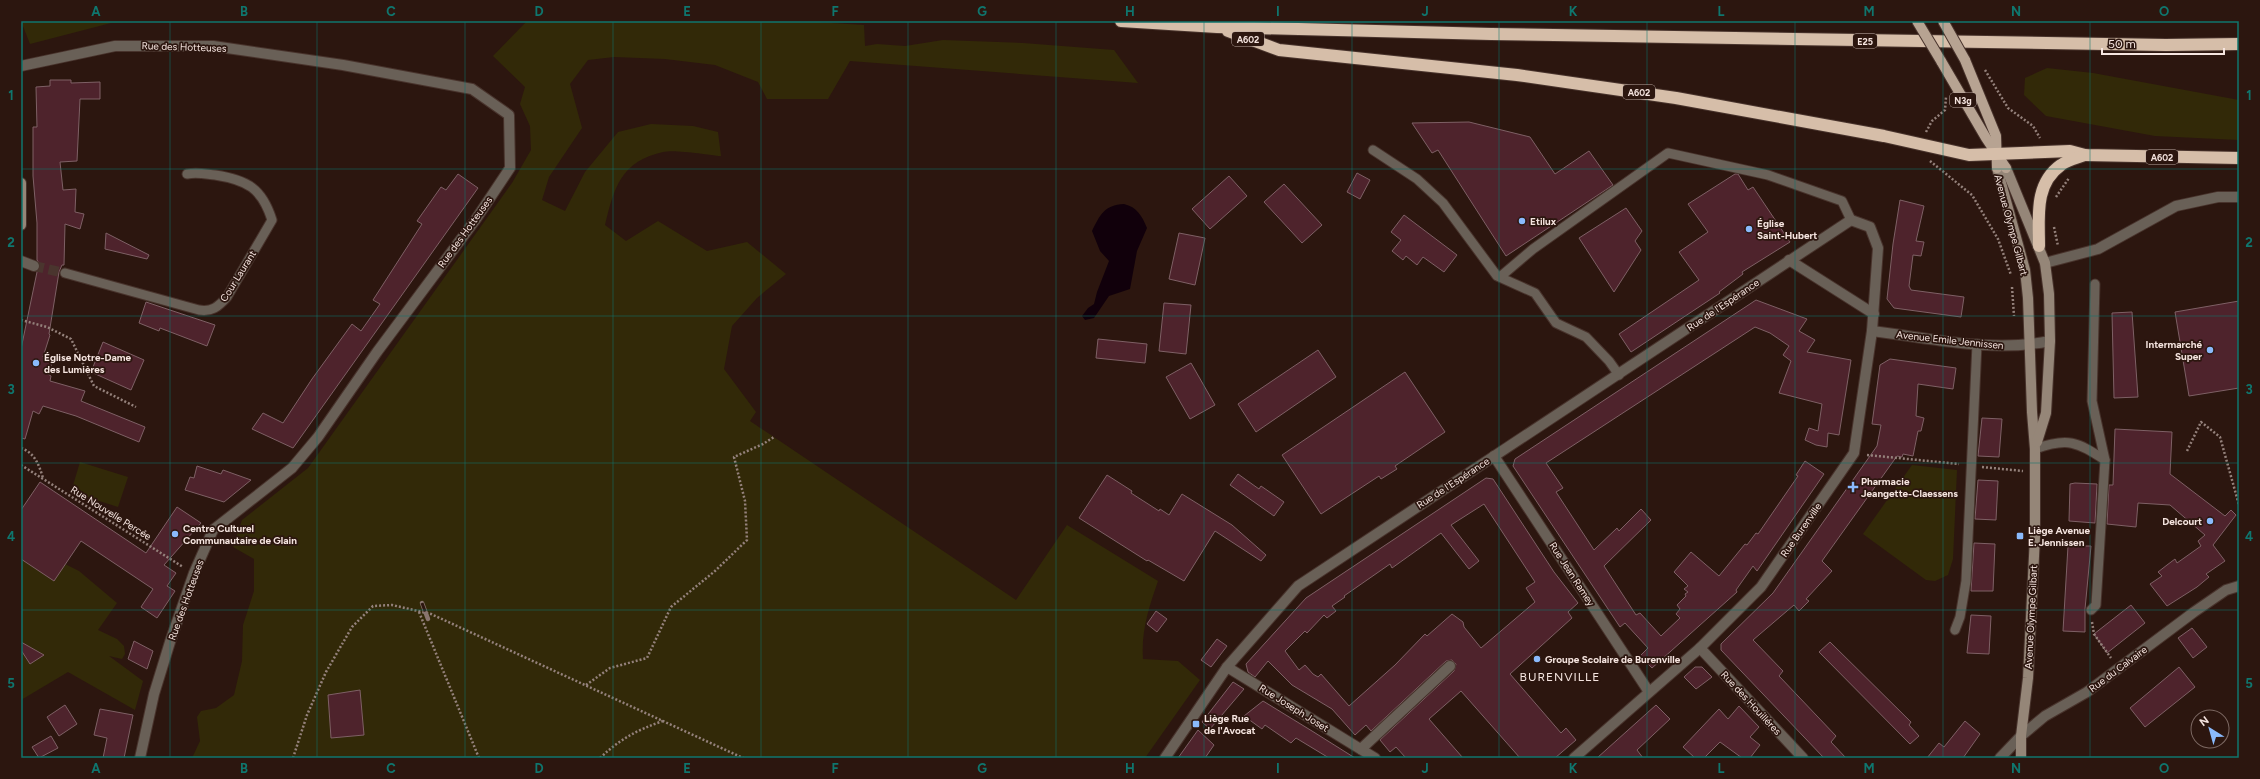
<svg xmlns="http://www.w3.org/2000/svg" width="2260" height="779" font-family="Figtree,sans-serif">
  <rect width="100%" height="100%" fill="#2c160f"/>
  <g fill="#322908">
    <polygon points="21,21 161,21 111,23 30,44"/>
    <path d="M 527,21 L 801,21 L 864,25 L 865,46 L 877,44 L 905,46 L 943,40 L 1023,43 L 1114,50 L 1138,83 L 850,61 L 828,99 L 767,99 L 758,82 L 715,65 L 665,59 L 614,57 L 588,60 L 570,84 L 582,128 L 549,177 L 542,200 L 565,211 L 585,172 L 618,132 L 651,124 L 693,126 L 718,132 L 721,156 C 708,155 675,149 663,152 C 621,161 614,188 605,225 L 626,241 L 658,221 L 707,251 L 747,242 L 786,274 L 757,298 L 732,326 L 724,369 L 756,412 L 750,421 L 1016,600 L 1067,525 L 1158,581 C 1149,607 1141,631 1143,659 L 1178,661 L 1200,680 L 1145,758 L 192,758 L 200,741 L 197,717 L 201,711 L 216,708 L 234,695 L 242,661 L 243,625 L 254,591 L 254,559 L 233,547 L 242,520 L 308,468 L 512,183 L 531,150 L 530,126 L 520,104 L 525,87 L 493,56 Z"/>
    <polygon points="2047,68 2093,73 2239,100 2239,140 2155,136 2046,116 2024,95 2025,78"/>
    <polygon points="80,462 128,477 118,507 71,492"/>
    <polygon points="1912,465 1957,470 1953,559 1948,575 1935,581 1926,580 1863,534"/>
    <polygon points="21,559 54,581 65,564 79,571 117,603 98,630 117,639 124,646 125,654 122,659 109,656 143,681 135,710 68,672 21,700 21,647 43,655 24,644 21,646"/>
  </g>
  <path fill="#11000b" d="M 1124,204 C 1137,207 1142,216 1147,228 L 1137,251 L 1130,289 L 1109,296 L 1094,318 L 1085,320 L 1082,316 L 1088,308 L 1094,304 L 1097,292 L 1109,261 L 1100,251 L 1092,231 C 1100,215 1104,205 1124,204 Z"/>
  <g fill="#4e232c" stroke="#7e6065" fill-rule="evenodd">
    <polygon points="50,80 71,80 71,83 100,82 100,99 80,99 77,161 60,162 63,190 76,189 75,212 84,214 80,229 65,224 64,265 62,265 59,272 49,334 50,335 43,357 53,360 48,374 51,376 50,381 85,391 81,401 145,427 139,442 76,416 43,406 39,414 33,411 25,439 21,438 21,349 37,272 40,265 37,260 37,223 33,176 33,127 37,127 36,87 50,86"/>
    <polygon points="1469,122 1530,137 1555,174 1589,151 1613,185 1506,256 1438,150 1432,153 1412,123"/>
    <polygon points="1357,173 1370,180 1360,199 1347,192"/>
    <polygon points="458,174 478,188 293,448 252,429 263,413 283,423 312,379 352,324 361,331 380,304 373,300 422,224 417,221 441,187 446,190"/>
    <polygon points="1735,174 1738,174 1748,190 1753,187 1790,242 1742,272 1743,274 1719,292 1720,293 1631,352 1619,334 1699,280 1679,252 1708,232 1688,204"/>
    <polygon points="1229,176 1247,196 1210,229 1192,209"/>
    <polygon points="1284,184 1322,225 1302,243 1264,202"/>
    <polygon points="1900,200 1924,206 1916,241 1924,242 1921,256 1913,255 1909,286 1911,290 1964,297 1961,317 1894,308 1887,299 1893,244"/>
    <polygon points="1626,208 1642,231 1635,241 1641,250 1614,292 1579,238"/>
    <polygon points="1404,215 1457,255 1444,272 1423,257 1417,265 1406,256 1403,260 1392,251 1401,240 1391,232"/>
    <polygon points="106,233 149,255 147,259 105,249"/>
    <polygon points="1179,233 1205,238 1195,285 1169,279"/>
    <polygon points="1756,300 1807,319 1799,331 1815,340 1807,352 1851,360 1839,435 1828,433 1827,447 1816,445 1805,440 1809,428 1818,431 1822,404 1779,393 1791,361 1783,355 1789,346 1770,333 1755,327 1546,463 1563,488 1556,492 1594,550 1617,528 1619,531 1641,509 1651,520 1604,566 1636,615 1640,613 1661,636 1680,618 1676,614 1680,609 1677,605 1686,596 1685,594 1688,592 1684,589 1688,586 1674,572 1691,552 1719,576 1745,544 1747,545 1756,533 1758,534 1798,476 1796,475 1805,461 1824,474 1757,571 1753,566 1736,590 1737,592 1652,668 1640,656 1648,648 1625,623 1620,627 1513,466 1515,459"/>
    <polygon points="2239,301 2239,388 2189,396 2175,312"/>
    <polygon points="146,302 215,325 207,346 160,328 159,331 139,323"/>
    <polygon points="1164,303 1191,305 1186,354 1159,351"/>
    <polygon points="2132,312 2138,397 2114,398 2112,313"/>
    <polygon points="1098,339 1147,344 1145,363 1096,358"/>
    <polygon points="103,342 144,360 131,390 91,372"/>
    <polygon points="1318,350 1336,377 1256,432 1238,404"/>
    <polygon points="1890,359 1956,368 1953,389 1918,384 1916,416 1924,418 1921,431 1918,431 1913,456 1903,454 1902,457 1897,456 1822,561 1832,571 1806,599 1809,601 1799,611 1794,605 1753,640 1783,671 1779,676 1836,736 1831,742 1846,758 1824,758 1721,650 1721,644 1773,593 1877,446 1881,425 1872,424 1880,365"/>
    <polygon points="1191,363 1215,405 1190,419 1166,377"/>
    <polygon points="1405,372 1445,432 1395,466 1397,469 1381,479 1379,476 1321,514 1282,455"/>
    <polygon points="1982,418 2002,419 1999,457 1978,456"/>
    <polygon points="2115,429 2172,432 2170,474 2225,516 2231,510 2236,515 2213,545 2225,561 2206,574 2209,577 2197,587 2167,606 2150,584 2162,576 2158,572 2167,565 2175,559 2177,563 2201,546 2198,541 2205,535 2170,505 2138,503 2136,527 2107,524 2109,485 2113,485"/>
    <polygon points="197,466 221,474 223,470 251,480 224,502 185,490 190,477 194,478"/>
    <polygon points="1238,474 1259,489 1261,486 1284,502 1274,516 1230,485"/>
    <polygon points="1107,475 1132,491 1131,493 1159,511 1160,509 1169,515 1182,494 1232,525 1266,555 1261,561 1215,531 1184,581 1148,560 1147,561 1079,518"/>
    <path d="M 1486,478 L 1493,479 L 1554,572 L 1578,603 L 1568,612 L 1572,618 L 1510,674 L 1561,733 L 1566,728 L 1576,740 L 1555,758 L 1520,758 L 1461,691 L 1429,719 L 1463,758 L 1406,758 L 1396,747 L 1390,752 L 1380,740 L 1454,671 L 1456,664 L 1452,660 L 1446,661 L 1371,731 L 1366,725 L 1355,735 L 1332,709 L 1292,685 L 1268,661 L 1255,677 L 1248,672 L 1246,664 L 1306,598 ZM 1484,504 L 1535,582 L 1526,588 L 1535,602 L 1481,648 L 1464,627 L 1463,622 L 1452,614 L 1427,636 L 1425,634 L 1395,665 L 1349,706 L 1321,674 L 1318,677 L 1313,674 L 1305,665 L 1299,670 L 1285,651 L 1305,631 L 1307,633 L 1324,615 L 1327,618 L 1336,611 L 1332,606 L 1345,597 L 1344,596 L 1390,564 L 1392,568 L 1441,533 L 1469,569 L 1479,561 L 1451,525 Z"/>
    <polygon points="1978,480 1998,481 1996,520 1975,519"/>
    <polygon points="40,482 146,553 177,507 201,523 164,565 176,573 167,586 175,591 157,618 141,607 153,589 81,541 54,581 21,559 21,510"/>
    <polygon points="2075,483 2097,484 2095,523 2069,521 2070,484"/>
    <polygon points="1974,543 1995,544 1993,591 1971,591"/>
    <polygon points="2068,546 2091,546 2085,609 2085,632 2063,631"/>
    <polygon points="2131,605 2145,623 2107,653 2094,634"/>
    <polygon points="1156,611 1167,619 1157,632 1147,624"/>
    <polygon points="1971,615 1991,616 1989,654 1967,653"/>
    <polygon points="2192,628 2207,647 2193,658 2178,638"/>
    <polygon points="1217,639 1227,646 1211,667 1201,660"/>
    <polygon points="134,641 153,651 147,669 128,659"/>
    <polygon points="21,642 44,655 30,664 21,650"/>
    <polygon points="1830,642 1911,722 1909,725 1919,736 1910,744 1819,652"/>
    <polygon points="1695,667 1702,667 1712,677 1696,689 1684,677"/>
    <polygon points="2179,667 2195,687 2145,727 2130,708"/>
    <polygon points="1233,682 1244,689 1210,729 1202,722"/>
    <polygon points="360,690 364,735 331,738 328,695"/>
    <polygon points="1263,701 1312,731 1355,758 1329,758 1296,738 1291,743 1265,725 1262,729 1244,716"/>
    <polygon points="65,705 77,724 59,736 47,717"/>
    <polygon points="1656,705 1670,719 1637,750 1643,758 1597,758"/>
    <polygon points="1739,706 1759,727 1750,737 1760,745 1750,758 1742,758 1720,742 1704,758 1695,758 1683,747 1719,709 1728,719"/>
    <polygon points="100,709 133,715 124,758 103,758 107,738 94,735"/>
    <polygon points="1965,721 1980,734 1963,758 1927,758 1939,743 1944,747"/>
    <polygon points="1198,730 1214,745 1205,758 1178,758"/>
    <polygon points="51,736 58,748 39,758 32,747"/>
  </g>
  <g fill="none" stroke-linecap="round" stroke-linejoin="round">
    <polyline stroke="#4a352e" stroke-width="10" stroke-dasharray="10 5" stroke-linecap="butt" points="34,266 65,273"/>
    <defs>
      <g id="lane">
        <polyline points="1373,150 1417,179 1443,203 1497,276 1535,293 1556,323 1586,337 1609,361 1619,375"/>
        <path d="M 65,273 L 199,310 C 212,312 218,307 227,297 L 272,220 C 262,188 247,180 215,175 C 205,174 197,172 187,174"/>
        <polyline points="1500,277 1533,249 1668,153 1768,175 1842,201 1851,220"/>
        <path d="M 2035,449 C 2068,437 2077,442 2105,460"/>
        <polyline points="2091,610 2096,605 2105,460 2092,401 2095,284"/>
        <polyline points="1955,630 1960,617 1966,581 1977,344"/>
      </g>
      <g id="street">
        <polyline points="21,66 115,46 213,46 343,65 472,89 509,115 510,168 476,219 377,352 318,437 292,468 213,530 194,573 170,642 154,694 140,758"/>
        <polyline points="1789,260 1874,314"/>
        <polyline points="21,261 34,266"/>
        <polyline points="2045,263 2098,249 2176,206 2218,197 2239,197"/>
        <path d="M 1872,331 C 1931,338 1991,353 2050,341"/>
        <polyline points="1494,456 1649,692"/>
        <polyline points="1700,648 1803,758"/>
        <polyline points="1227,667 1375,758"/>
        <polyline points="1361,749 1450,666"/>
        <polyline points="1165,758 1227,667 1298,586 1851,220 1870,227 1878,248 1872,331 1854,453 1761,587 1700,648 1574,758"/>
        <polyline points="2000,758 2021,736 2045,716 2087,692 2194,612 2226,590 2239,586"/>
      </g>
      <g id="secondary">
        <polyline points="1997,168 2025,270 2028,298 2032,412 2035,449 2035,536 2028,678 2021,736 2021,758"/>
        <polyline points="2006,168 2045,263 2049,294 2050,341 2046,413 2037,442"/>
        <polyline points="21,183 21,225"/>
      </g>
      <g id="primary">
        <polyline points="1965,60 1996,136 1997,168"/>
        <polyline points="1941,61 1986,138 2006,168"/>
      </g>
      <g id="highway">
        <polyline points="1121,21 1217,27 1491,34 2166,45 2239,44"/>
        <polyline points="1228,31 1279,50 1517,75 1676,98 1884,136 1969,155 2070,151 2085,155 2239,158"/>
        <path d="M 2039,246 C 2039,217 2034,184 2061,165 C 2067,160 2077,158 2085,155"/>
      </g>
    </defs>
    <use href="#lane" stroke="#48332c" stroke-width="11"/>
    <use href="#street" stroke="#48332c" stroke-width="12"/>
    <use href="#secondary" stroke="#48332c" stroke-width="12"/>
    <use href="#primary" stroke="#48332c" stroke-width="12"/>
    <use href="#highway" stroke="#48332c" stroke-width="14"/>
    <g stroke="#94817b" stroke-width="2.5" stroke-dasharray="2 2" stroke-linecap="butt">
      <polyline points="1985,70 2008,108 2033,126 2040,138"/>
      <polyline points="1926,132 1932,121 1945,110 1946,97"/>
      <polyline points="1930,161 1972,195 1998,239 2011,275"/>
      <polyline points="2056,197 2069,178"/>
      <polyline points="2054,227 2058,246"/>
      <polyline points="2012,287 2014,316"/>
      <polyline points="21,320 47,327 71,339 94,386 136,407"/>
      <path d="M 21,448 C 35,453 39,465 43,478"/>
      <polyline points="2187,451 2201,422 2220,437 2239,505"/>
      <polyline points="1867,455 1959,464"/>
      <polyline points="21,465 183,567"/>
      <polyline points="1982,467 2023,471"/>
      <polyline points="419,612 479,758"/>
      <polyline points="2092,622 2094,634 2111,658"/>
      <polyline points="586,685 610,668 647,658 671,607 715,571 747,540 745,501 734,457 763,444 774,437"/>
      <polyline points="293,758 307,715 326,672 352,627 373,606 392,605 431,614 743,758"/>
      <path d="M 600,758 C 620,739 637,730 663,721"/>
    </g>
    <use href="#lane" stroke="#696057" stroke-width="9"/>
    <use href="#street" stroke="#696057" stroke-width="10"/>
    <use href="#secondary" stroke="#958678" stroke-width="10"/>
    <use href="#primary" stroke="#b7a392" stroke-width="10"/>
    <use href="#highway" stroke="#d6bea9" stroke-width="12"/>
    <defs>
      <polyline id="rail" points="422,603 428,619"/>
    </defs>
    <use href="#rail" stroke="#88746e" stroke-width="4.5"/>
    <use href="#rail" stroke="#2c160f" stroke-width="3" stroke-dasharray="9" stroke-linecap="butt"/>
    <defs>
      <g id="primary-bridge">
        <polyline points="1917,21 1941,61"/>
        <polyline points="1943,21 1965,60"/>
      </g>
    </defs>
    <use href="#primary-bridge" stroke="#48332c" stroke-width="12" stroke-linecap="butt"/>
    <use href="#primary-bridge" stroke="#b7a392" stroke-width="10"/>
  </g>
  <path fill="none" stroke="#0f766e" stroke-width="1" stroke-opacity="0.55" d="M 170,21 L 170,758M 317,21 L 317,758M 465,21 L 465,758M 613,21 L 613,758M 761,21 L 761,758M 908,21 L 908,758M 1056,21 L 1056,758M 1204,21 L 1204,758M 1352,21 L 1352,758M 1499,21 L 1499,758M 1647,21 L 1647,758M 1795,21 L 1795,758M 1943,21 L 1943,758M 2090,21 L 2090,758M 21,169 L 2239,169M 21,316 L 2239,316M 21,463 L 2239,463M 21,610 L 2239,610"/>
  <g fill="#8abafc" stroke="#2c160f" stroke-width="1.5">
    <circle cx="1522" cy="221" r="4"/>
    <circle cx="1749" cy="229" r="4"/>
    <circle cx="2210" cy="350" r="4"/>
    <circle cx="36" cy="363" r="4"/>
    <path d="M1851 481h4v4h4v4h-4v4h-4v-4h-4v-4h4z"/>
    <circle cx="2210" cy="521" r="4"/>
    <circle cx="175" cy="534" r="4"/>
    <rect x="2016" y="532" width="8" height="8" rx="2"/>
    <circle cx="1537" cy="659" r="4"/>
    <rect x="1192" y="720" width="8" height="8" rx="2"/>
  </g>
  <g text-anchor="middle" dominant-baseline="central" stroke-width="3.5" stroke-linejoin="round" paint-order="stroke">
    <g fill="#2c160f" stroke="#b9a7a1" stroke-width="1">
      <rect x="1232" y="32" width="32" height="14" rx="3"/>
      <rect x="1853" y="34" width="24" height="14" rx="3"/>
      <rect x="1623" y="85" width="32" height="14" rx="3"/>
      <rect x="1950" y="93" width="26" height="14" rx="3"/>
      <rect x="2146" y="150" width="32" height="14" rx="3"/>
    </g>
    <g font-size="9" font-weight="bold" fill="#f6e5e0">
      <text x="1248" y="39">A602</text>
      <text x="1865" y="41">E25</text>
      <text x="1639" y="92">A602</text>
      <text x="1963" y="100">N3g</text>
      <text x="2162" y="157">A602</text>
    </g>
    <g font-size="10" fill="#f6e5e0" stroke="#2c160f">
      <text transform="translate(184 47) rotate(2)">Rue des Hotteuses</text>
      <text transform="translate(2011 225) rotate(75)">Avenue Olympe Gilbart</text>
      <text transform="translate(465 232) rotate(-54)">Rue des Hotteuses</text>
      <text transform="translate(238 276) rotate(-58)">Cour Laurant</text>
      <text transform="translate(1723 305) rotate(-34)">Rue de l'Espérance</text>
      <text transform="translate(1950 340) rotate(6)">Avenue Emile Jennissen</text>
      <text transform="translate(1453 483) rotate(-33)">Rue de l'Espérance</text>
      <text transform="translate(111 513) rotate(32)">Rue Nouvelle Percée</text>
      <text transform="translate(1801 530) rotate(-55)">Rue Burenville</text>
      <text transform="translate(1572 574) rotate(57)">Rue Jean Ramey</text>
      <text transform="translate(186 600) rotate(-70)">Rue des Hotteuses</text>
      <text transform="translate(2031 617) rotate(-87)">Avenue Olympe Gilbart</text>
      <text transform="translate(2118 669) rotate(-37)">Rue du Calvaire</text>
      <text transform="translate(1751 703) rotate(47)">Rue des Houilléres</text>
      <text transform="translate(1294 708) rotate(32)">Rue Joseph Joset</text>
    </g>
    <g font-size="10" font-weight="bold" fill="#f6e5e0" stroke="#2c160f" text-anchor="start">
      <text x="1530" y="221">Etilux</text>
      <text x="1757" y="223">Église<tspan x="1757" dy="12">Saint-Hubert</tspan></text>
      <text x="2202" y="344" text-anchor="end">Intermarché<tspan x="2202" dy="12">Super</tspan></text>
      <text x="44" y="357">Église Notre-Dame<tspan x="44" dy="12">des Lumières</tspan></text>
      <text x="1861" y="481">Pharmacie<tspan x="1861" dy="12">Jeangette-Claessens</tspan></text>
      <text x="2202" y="521" text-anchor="end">Delcourt</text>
      <text x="183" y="528">Centre Culturel<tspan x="183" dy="12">Communautaire de Glain</tspan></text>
      <text x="2028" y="530">Liège Avenue<tspan x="2028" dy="12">E. Jennissen</tspan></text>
      <text x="1545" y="659">Groupe Scolaire de Burenville</text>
      <text x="1204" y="718">Liège Rue<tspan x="1204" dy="12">de l'Avocat</tspan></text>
    </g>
    <g font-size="12" letter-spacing="1" fill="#f6e5e0" stroke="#2c160f">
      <text x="1560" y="677">BURENVILLE</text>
    </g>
  </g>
  <rect width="2260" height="779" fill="none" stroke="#2c160f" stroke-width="44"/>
  <g transform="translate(2210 729) rotate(323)"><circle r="19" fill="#2c160f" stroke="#7d6963"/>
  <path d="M0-3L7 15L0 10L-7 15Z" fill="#8abafc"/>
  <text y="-6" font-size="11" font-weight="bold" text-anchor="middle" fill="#f6e5e0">N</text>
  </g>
  <path d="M2102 48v6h122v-6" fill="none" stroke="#f6e5e0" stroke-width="2"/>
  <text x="2108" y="48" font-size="12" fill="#f6e5e0" stroke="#2c160f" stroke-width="3" paint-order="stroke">50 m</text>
  <rect x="22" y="22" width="2216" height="735" fill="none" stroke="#0f766e" stroke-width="1.5"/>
  <g font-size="13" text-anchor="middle" font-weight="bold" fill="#0f766e">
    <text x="96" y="16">A</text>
    <text x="244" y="16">B</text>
    <text x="391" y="16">C</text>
    <text x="539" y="16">D</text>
    <text x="687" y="16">E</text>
    <text x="835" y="16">F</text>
    <text x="982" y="16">G</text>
    <text x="1130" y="16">H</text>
    <text x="1278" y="16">I</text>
    <text x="1425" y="16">J</text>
    <text x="1573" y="16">K</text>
    <text x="1721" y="16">L</text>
    <text x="1869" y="16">M</text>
    <text x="2016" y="16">N</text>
    <text x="2164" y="16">O</text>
    <text x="11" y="100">1</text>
    <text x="2249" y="100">1</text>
    <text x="11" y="247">2</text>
    <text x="2249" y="247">2</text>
    <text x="11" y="394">3</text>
    <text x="2249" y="394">3</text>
    <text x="11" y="541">4</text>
    <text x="2249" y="541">4</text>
    <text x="11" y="688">5</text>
    <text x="2249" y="688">5</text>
    <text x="96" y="773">A</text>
    <text x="244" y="773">B</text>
    <text x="391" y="773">C</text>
    <text x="539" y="773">D</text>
    <text x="687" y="773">E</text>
    <text x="835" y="773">F</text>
    <text x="982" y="773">G</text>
    <text x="1130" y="773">H</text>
    <text x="1278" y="773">I</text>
    <text x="1425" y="773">J</text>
    <text x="1573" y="773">K</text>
    <text x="1721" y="773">L</text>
    <text x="1869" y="773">M</text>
    <text x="2016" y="773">N</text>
    <text x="2164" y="773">O</text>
  </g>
</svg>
